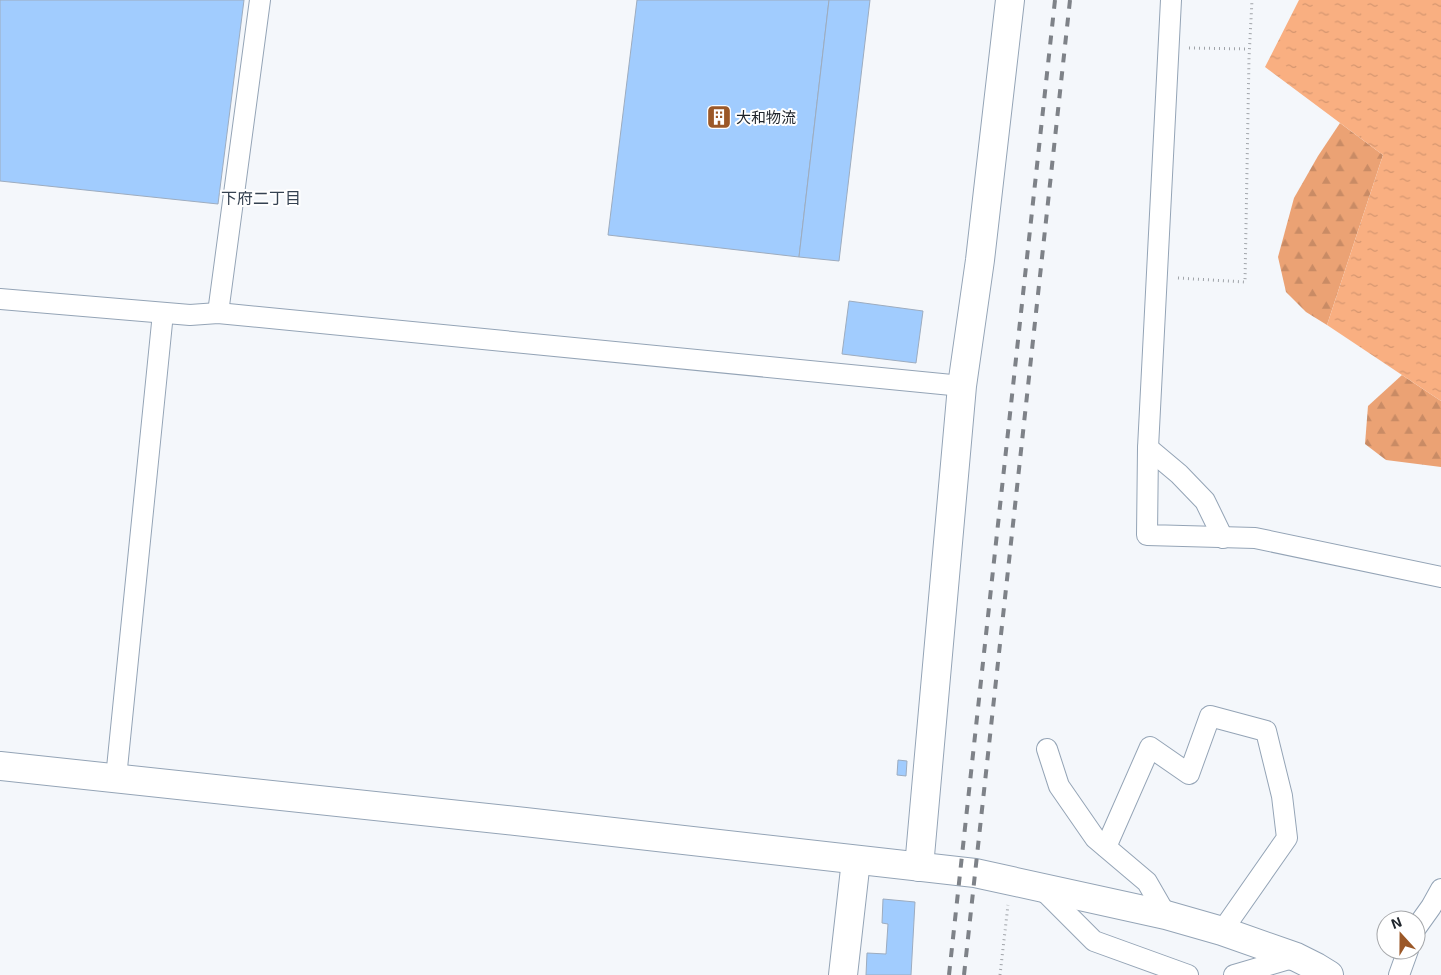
<svg xmlns="http://www.w3.org/2000/svg" width="1441" height="975" font-family="'Exo 2','Noto Sans JP',sans-serif">
  <defs>
    <pattern id="forest-firs" width="22" height="20" patternUnits="userSpaceOnUse" patternTransform="scale(1.25)"><rect width="22" height="20" fill="#eba274"/><path d="M5 1l3.5 6h-7zM16 11l3.5 6h-7z" fill="#c98b65"/></pattern>
    <pattern id="water-ripples" width="26" height="14" patternUnits="userSpaceOnUse" patternTransform="scale(1.25)"><rect width="26" height="14" fill="#f9af81"/><path d="M2 4q2-2 4 0t4 0M15 11q2-2 4 0t4 0" fill="none" stroke="#d59670"/></pattern>
  </defs>
  <rect width="100%" height="100%" fill="#f4f7fb"/>
  <g fill="url(#forest-firs)">
    <polygon points="1340,123 1383,155 1327,325 1306,312 1286,292 1278,257 1294,198 1318,156"/>
    <polygon points="1402,375 1441,401 1441,467 1386,460 1365,444 1368,406"/>
  </g>
  <polygon fill="url(#water-ripples)" points="1299,0 1441,0 1441,401 1327,325 1383,155 1265,67"/>
  <g fill="#a1ccfe" stroke="#9dacbf">
    <polygon points="0,0 244,0 218,204 0,181"/>
    <polygon points="637,0 829,0 799,257 608,235"/>
    <polygon points="829,0 870,0 839,261 799,257"/>
    <polygon points="849,301 923,311 916,363 842,354"/>
    <polygon points="898,760 907,761 906,776 897,775"/>
    <polygon points="883,899 915,902 911,975 866,975 867,953 886,954 888,924 882,923"/>
  </g>
  <g fill="none" stroke-linecap="round" stroke-linejoin="round">
    <defs>
      <g id="street">
        <polyline points="1171,0 1148,448 1147,535 1255,538 1441,577"/>
        <polyline points="0,299 190,315 218,313 962,386"/>
        <polyline points="218,313 260,0"/>
        <polyline points="1148,448 1179,474 1205,501 1223,538"/>
        <polyline points="1047,749 1059,786 1095,838 1147,882 1166,915"/>
        <polyline points="116,778 163,313"/>
        <polyline points="1106,847 1150,747 1189,774 1210,716 1266,731 1282,796 1287,838 1222,931"/>
        <polyline points="1041,888 1094,941 1188,975"/>
        <polyline points="1416,928 1431,907 1441,889"/>
        <polyline points="1234,975 1296,957"/>
        <polyline points="1399,975 1408,950"/>
      </g>
      <g id="secondary">
        <polyline points="0,766 525,822 975,873 1166,915 1222,931 1296,957 1316,967 1329,975"/>
        <polyline points="919,867 962,386 980,260 1010,0"/>
        <polyline points="843,975 856,860"/>
      </g>
    </defs>
    <use href="#street" stroke="#94a4b6" stroke-width="22"/>
    <use href="#secondary" stroke="#94a4b6" stroke-width="30"/>
    <g stroke="#a0a4a9" stroke-width="3" stroke-dasharray="1 4" stroke-linecap="butt">
      <polyline points="1189,48 1249,49"/>
      <polyline points="1178,278 1245,282 1249,58 1252,0"/>
      <polyline points="1000,975 1008,905"/>
    </g>
    <use href="#street" stroke="#fff" stroke-width="20"/>
    <use href="#secondary" stroke="#fff" stroke-width="28"/>
    <g stroke="#7e8288" stroke-width="4" stroke-dasharray="9 9" stroke-linecap="butt">
      <polyline points="949,975 1055,0"/>
      <polyline points="964,975 1070,0"/>
    </g>
  </g>
  <defs>
    <symbol id="building-square" viewBox="-11 -11 22 22"><rect x="-9" y="-9" width="18" height="18" rx="4" fill="#9b5828" stroke="#fff"/><path d="M-4-6H4V6H1V3H-1V6H-4ZM-2.5-4.3h1.7v1.8h-1.7ZM.8-4.3h1.7v1.8H.8ZM-2.5-1h1.7V.8h-1.7ZM.8-1h1.7V.8H.8Z" fill="#fff"/></symbol>
  </defs>
  <g fill-rule="evenodd">
    <use href="#building-square" x="705" y="103" width="28" height="28"/>
  </g>
  <g text-anchor="middle" dominant-baseline="central" stroke-width="4" stroke-linejoin="round" paint-order="stroke">
    <g font-size="15" fill="#1e242b" stroke="#fff" text-anchor="start">
      <text x="736" y="117">大和物流</text>
    </g>
    <g font-size="16" fill="#354251" stroke="#fff">
      <text x="261" y="197">下府二丁目</text>
    </g>
  </g>
  <g transform="translate(1401 935) rotate(339)"><circle r="24" fill="#ffffff" stroke="#a5a7aa"/>
  <path d="M0-4L9 19L0 12L-9 19Z" fill="#9b5828"/>
  <text y="-8" font-size="14" font-weight="bold" text-anchor="middle" fill="#1e242b">N</text>
  </g>
</svg>
